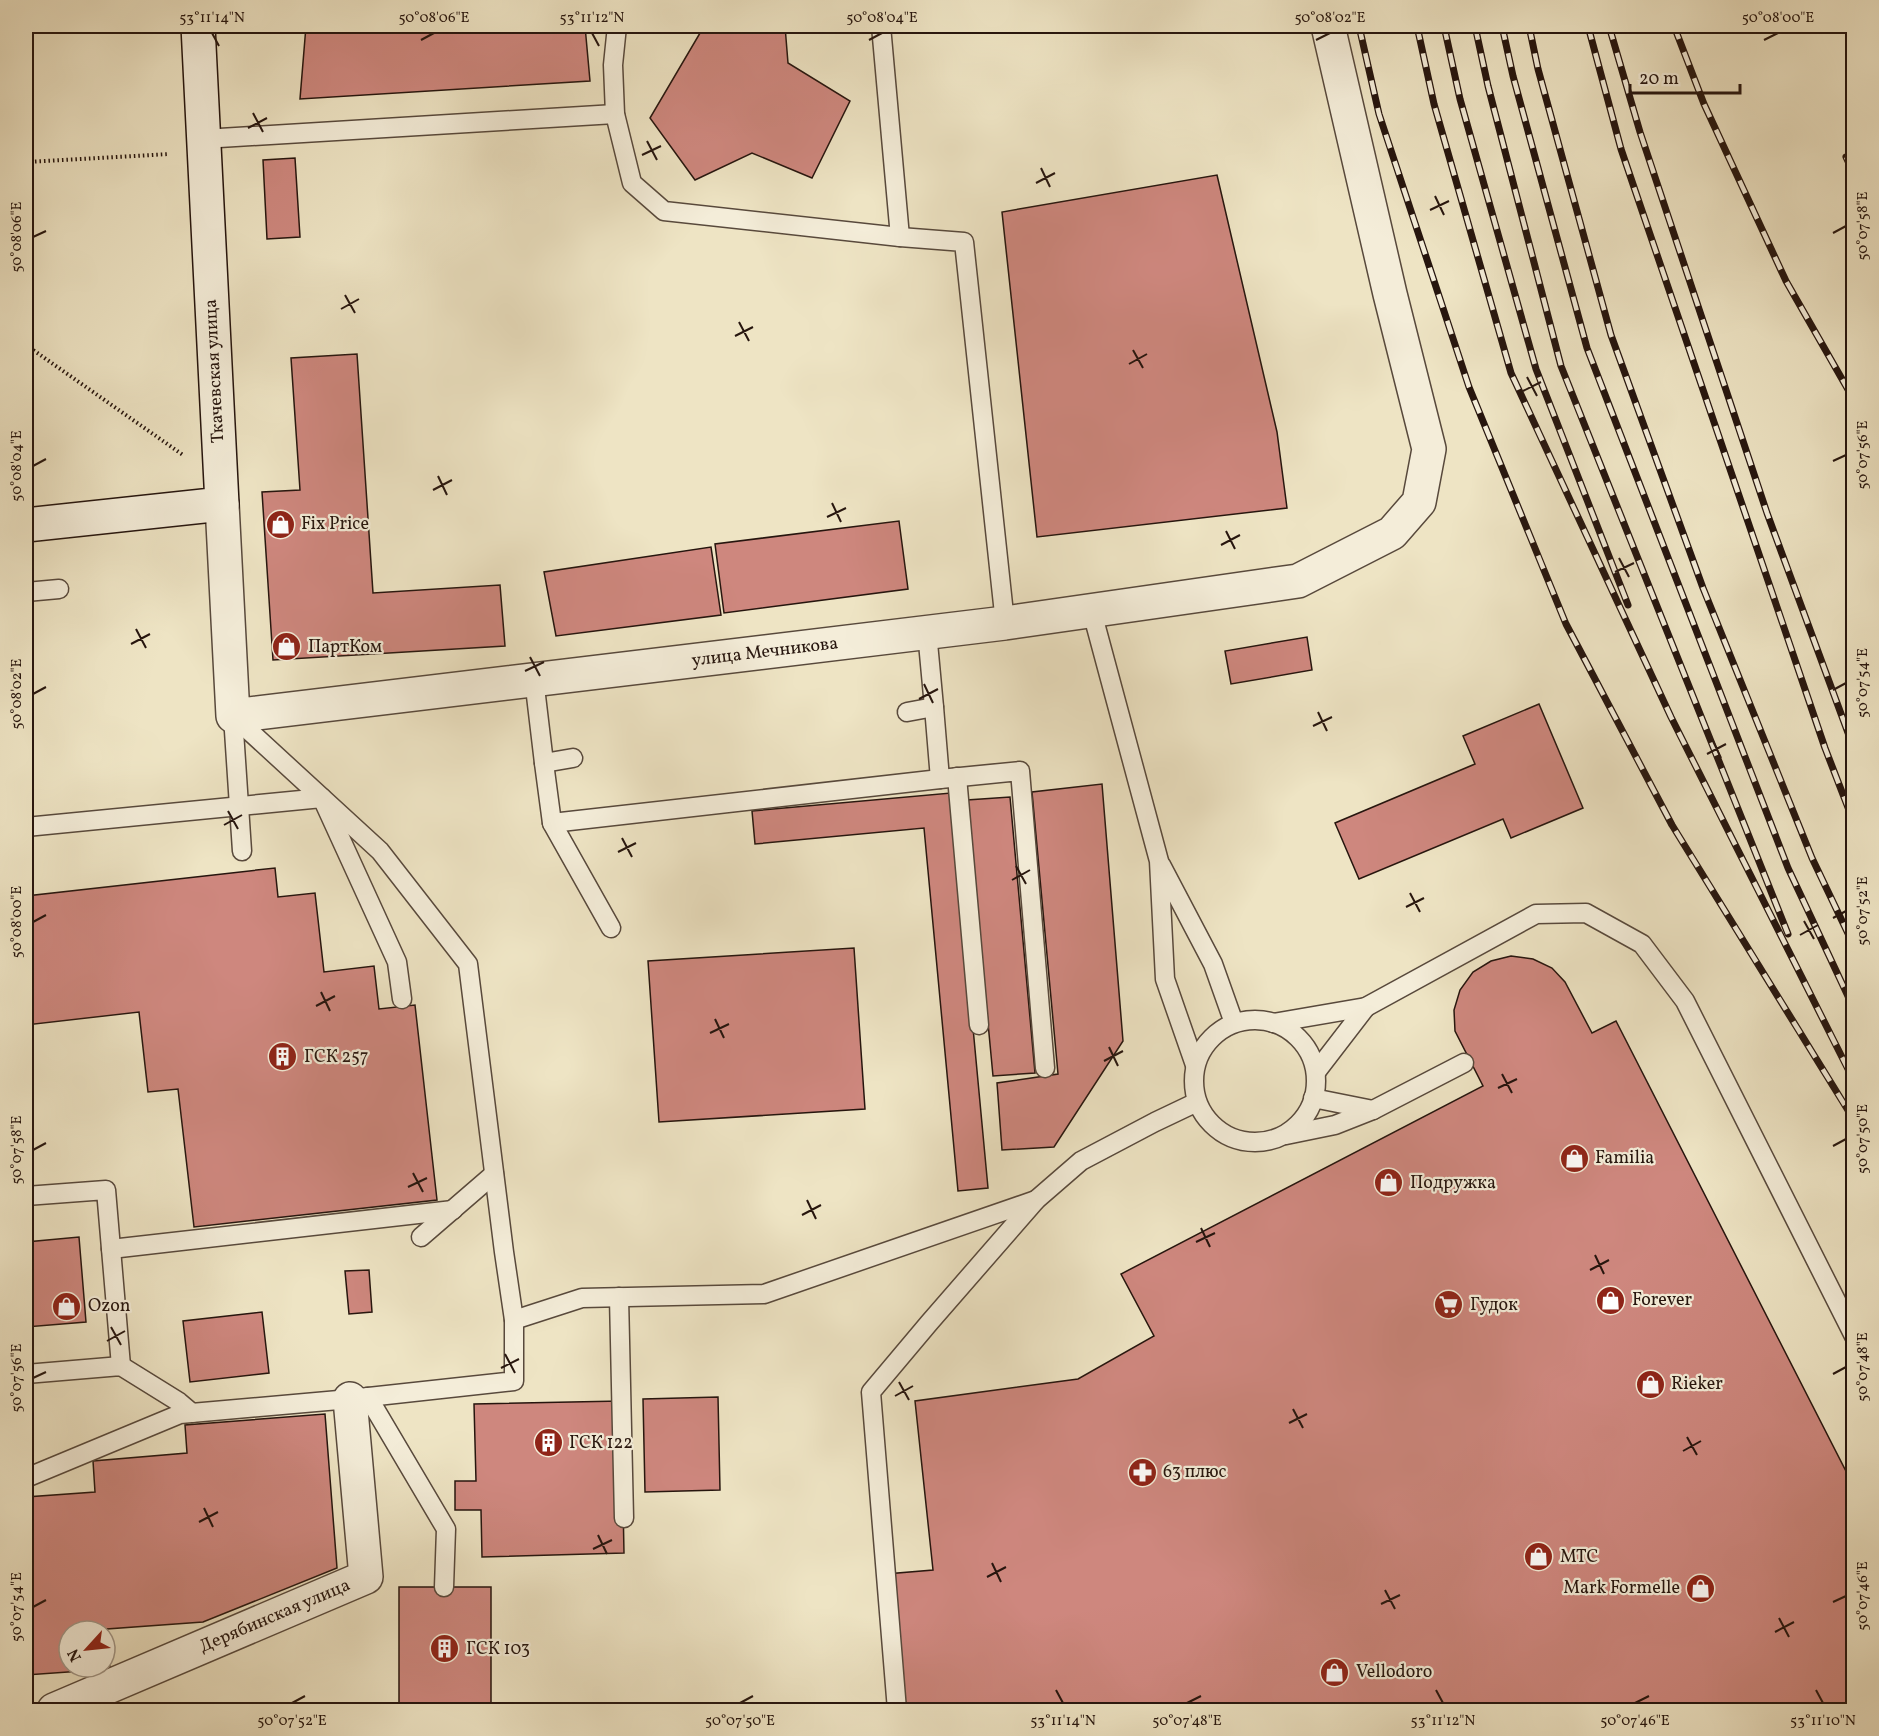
<svg xmlns="http://www.w3.org/2000/svg" width="1879" height="1736" font-family="Vollkorn,serif">
  <rect width="100%" height="100%" fill="#eee4c4"/>
  <filter id="stains"><feTurbulence type="fractalNoise" baseFrequency=".00333" numOctaves="4"/><feColorMatrix values="0 0 0 0 .2 0 0 0 0 .09 0 0 0 0 .02 0 0 0 .5 -.17"/></filter>
  <radialGradient id="worn" r=".72"><stop offset=".6" stop-color="#630" stop-opacity="0"/><stop offset="1" stop-color="#630" stop-opacity=".3"/></radialGradient>
  <g fill="#ce877e" stroke="#26150e" stroke-width="1.5" fill-rule="evenodd">
    <polygon points="306,26 585,26 590,81 300,99"/>
    <polygon points="703,26 785,26 788,63 850,101 812,178 752,153 695,180 650,118 703,28"/>
    <polygon points="295,158 300,237 267,239 263,160"/>
    <polygon points="1217,175 1277,432 1287,508 1037,537 1002,212"/>
    <polygon points="357,354 373,593 500,585 505,646 273,660 262,492 300,490 291,358"/>
    <polygon points="899,521 908,589 724,613 715,544"/>
    <polygon points="711,547 721,615 556,636 544,572"/>
    <polygon points="1307,637 1312,670 1231,684 1225,651"/>
    <polygon points="1539,704 1583,808 1511,838 1503,819 1359,879 1335,823 1475,764 1463,736"/>
    <polygon points="1102,784 1123,1041 1054,1147 1002,1150 997,1083 1058,1074 1032,792"/>
    <polygon points="951,793 988,1188 958,1191 924,828 755,844 752,811"/>
    <polygon points="1010,797 1035,1073 993,1076 967,800"/>
    <polygon points="275,868 278,897 315,893 324,972 374,966 379,1009 415,1005 437,1200 194,1227 178,1089 148,1092 139,1012 26,1025 26,896"/>
    <polygon points="854,948 865,1109 659,1122 648,961"/>
    <polygon points="1511,956 1533,959 1552,968 1565,982 1592,1033 1616,1021 1854,1487 1854,1710 905,1710 886,1574 933,1570 915,1401 1078,1379 1154,1336 1121,1274 1483,1086 1455,1031 1454,1010 1460,990 1473,972 1491,961"/>
    <polygon points="79,1237 86,1322 26,1327 26,1242"/>
    <polygon points="369,1270 372,1312 349,1314 345,1271"/>
    <polygon points="262,1312 269,1373 190,1382 183,1321"/>
    <polygon points="718,1397 720,1490 645,1492 643,1399"/>
    <polygon points="621,1401 624,1553 482,1557 481,1510 455,1510 455,1481 476,1481 474,1404"/>
    <path d="M 325,1414 L 337,1568 L 203,1622 L 107,1629 L 110,1669 L 26,1675 L 26,1497 L 95,1492 L 93,1461 L 187,1453 L 185,1425 ZM 69,1631 L 105,1631 L 105,1667 L 69,1667 Z"/>
    <rect x="399" y="1587" width="92" height="123"/>
  </g>
  <g fill="none" stroke-linecap="round" stroke-linejoin="round">
    <defs>
      <g id="service">
        <polyline points="617,26 613,65 615,114 632,183 664,211 900,237 964,242 1005,623"/>
        <polyline points="881,26 900,237"/>
        <polyline points="203,139 615,114"/>
        <polyline points="26,592 59,589"/>
        <polyline points="1092,612 1159,861 1165,979 1195,1065"/>
        <polyline points="534,679 544,763 573,758"/>
        <polyline points="907,712 934,707 927,632"/>
        <polyline points="233,716 380,851 468,964 504,1252 514,1320"/>
        <polyline points="233,716 242,851"/>
        <polyline points="544,763 552,823 940,779 934,707"/>
        <polyline points="957,777 979,1025"/>
        <polyline points="940,779 1020,771 1045,1068"/>
        <polyline points="552,823 611,928"/>
        <polyline points="26,827 322,798 397,962 402,999"/>
        <polyline points="1161,865 1213,964 1234,1023"/>
        <circle cx="1255" cy="1081" r="61"/>
        <polyline points="1273,1023 1366,1007 1536,914 1586,913 1642,944 1685,1001 1854,1336"/>
        <polyline points="1316,1072 1366,1007"/>
        <polyline points="1313,1098 1373,1110"/>
        <polyline points="1286,1135 1335,1125 1373,1110 1464,1063"/>
        <polyline points="26,1196 106,1190 121,1366"/>
        <polyline points="421,1237 494,1174"/>
        <polyline points="111,1249 453,1210"/>
        <polyline points="619,1297 624,1518"/>
        <polyline points="26,1374 121,1366 179,1402 192,1413"/>
        <polyline points="368,1397 446,1529 444,1587"/>
        <polyline points="26,1478 180,1414 350,1399 514,1381 514,1320 582,1298 764,1294 1036,1200"/>
        <polyline points="897,1710 871,1392 929,1323 1036,1200 1081,1161 1155,1122 1197,1102"/>
      </g>
      <g id="minor">
        <path id="s1" d="M 222,504 L 233,716 L 1005,623 L 1298,581 L 1392,533 L 1419,502 L 1429,449 L 1390,294 L 1328,26"/>
        <path id="s2" d="M 54,1710 L 366,1577 L 350,1399"/>
      </g>
      <polyline id="secondary" points="26,525 222,504 198,26"/>
    </defs>
    <use href="#service" stroke="#58493c" stroke-width="21"/>
    <use href="#minor" stroke="#58493c" stroke-width="36"/>
    <use href="#secondary" stroke="#26150e" stroke-width="36"/>
    <g stroke="#26150e" stroke-width="4" stroke-dasharray="1.5 3" stroke-linecap="butt">
      <polyline points="26,162 169,154"/>
      <polyline points="26,345 183,455"/>
    </g>
    <use href="#service" stroke="#f4edd9" stroke-width="18"/>
    <use href="#minor" stroke="#f4edd9" stroke-width="33"/>
    <use href="#secondary" stroke="#f4edd9" stroke-width="33"/>
    <defs>
      <g id="rail">
        <polyline points="1359,26 1379,114 1469,387 1566,624 1672,825 1854,1120"/>
        <polyline points="1417,26 1434,104 1511,373 1671,717 1854,1081"/>
        <polyline points="1444,26 1460,99 1536,369 1628,605"/>
        <polyline points="1475,26 1488,86 1561,366 1788,934"/>
        <polyline points="1502,26 1513,76 1587,348 1788,868 1854,1009"/>
        <polyline points="1529,26 1538,69 1611,335 1703,588 1812,858 1854,946"/>
        <polyline points="1588,26 1621,149 1825,748 1854,823"/>
        <polyline points="1609,26 1640,132 1767,513 1854,749"/>
        <polyline points="1674,26 1704,104 1786,281 1854,400"/>
        <polyline points="1846,157 1854,174"/>
      </g>
    </defs>
    <use href="#rail" stroke="#26150e" stroke-width="7"/>
    <use href="#rail" stroke="#f4edd9" stroke-width="4.5" stroke-dasharray="14" stroke-linecap="butt"/>
  </g>
  <path fill="none" stroke="#26150e" stroke-width="2" d="M 212,33 L 219,46M 592,33 L 599,46M 421,40 L 434,33M 869,40 L 882,33M 1316,40 L 1330,33M 1764,40 L 1778,33M 253,113 L 263,132M 248,128 L 267,118M 647,141 L 657,160M 642,155 L 661,146M 1041,168 L 1050,187M 1036,183 L 1055,173M 1435,196 L 1444,215M 1430,210 L 1449,201M 1833,233 L 1846,226M 33,237 L 46,231M 345,295 L 355,313M 341,309 L 359,299M 739,322 L 749,341M 735,336 L 753,327M 1133,350 L 1143,368M 1129,364 L 1147,354M 1527,377 L 1537,396M 1523,391 L 1541,382M 1833,461 L 1846,455M 33,466 L 46,459M 438,476 L 447,495M 433,490 L 452,480M 832,503 L 841,522M 827,517 L 846,508M 1226,531 L 1235,549M 1221,545 L 1240,535M 1619,558 L 1629,577M 1615,572 L 1634,563M 136,629 L 146,648M 131,644 L 150,634M 530,657 L 540,676M 525,671 L 544,662M 924,684 L 933,703M 1833,690 L 1846,683M 33,694 L 46,687M 919,699 L 938,689M 1318,712 L 1327,731M 1313,726 L 1332,717M 1712,739 L 1721,758M 1707,754 L 1726,744M 228,811 L 238,829M 224,825 L 242,815M 622,838 L 632,857M 618,852 L 636,843M 1016,866 L 1026,884M 1012,880 L 1030,870M 1410,893 L 1420,912M 1406,907 L 1424,898M 1833,918 L 1846,911M 1804,921 L 1814,939M 33,922 L 46,915M 1800,935 L 1818,925M 321,992 L 330,1011M 316,1006 L 335,996M 715,1019 L 724,1038M 710,1033 L 729,1024M 1109,1047 L 1118,1066M 1104,1061 L 1123,1051M 1502,1074 L 1512,1093M 1498,1088 L 1517,1079M 1833,1146 L 1846,1139M 33,1150 L 46,1143M 413,1173 L 423,1192M 408,1187 L 427,1178M 807,1200 L 816,1219M 802,1215 L 821,1205M 1201,1228 L 1210,1247M 1196,1242 L 1215,1233M 1595,1255 L 1604,1274M 1590,1270 L 1609,1260M 111,1327 L 121,1345M 107,1341 L 125,1331M 505,1354 L 515,1373M 501,1368 L 519,1359M 1833,1374 L 1846,1367M 33,1378 L 46,1372M 899,1382 L 909,1400M 895,1396 L 913,1386M 1293,1409 L 1303,1428M 1289,1423 L 1307,1414M 1687,1437 L 1697,1455M 1683,1451 L 1701,1441M 204,1508 L 213,1527M 199,1522 L 218,1512M 598,1535 L 607,1554M 593,1549 L 612,1540M 992,1563 L 1001,1582M 987,1577 L 1006,1567M 1385,1590 L 1395,1609M 1833,1602 L 1846,1596M 1381,1604 L 1400,1595M 33,1607 L 46,1600M 1779,1618 L 1789,1637M 1775,1632 L 1794,1622M 1056,1690 L 1063,1703M 1436,1690 L 1443,1703M 1816,1690 L 1823,1703M 292,1703 L 305,1696M 740,1703 L 753,1696M 1187,1703 L 1201,1696M 1635,1703 L 1649,1696"/>
  <defs>
    <symbol id="shop-disc" viewBox="-11 -11 22 22"><circle r="9.5" fill="#8f2418" stroke="#f4edd9"/><path d="M-5-2.5h2.3a2.7 3.5 0 0 1 5.4 0H5L5.5 6h-11ZM-1.5-2.5h3a1.5 2.3 0 0 0-3 0Z" fill="#fff"/></symbol>
    <symbol id="building-disc" viewBox="-11 -11 22 22"><circle r="9.5" fill="#8f2418" stroke="#f4edd9"/><path d="M-4-6H4V6H1V3H-1V6H-4ZM-2.5-4.3h1.7v1.8h-1.7ZM.8-4.3h1.7v1.8H.8ZM-2.5-1h1.7V.8h-1.7ZM.8-1h1.7V.8H.8Z" fill="#fff"/></symbol>
    <symbol id="supermarket-disc" viewBox="-11 -11 22 22"><circle r="9.5" fill="#8f2418" stroke="#f4edd9"/><path d="M-6-5.5h2.5l.6 2H6L4.5 2H-2.5L-4.4-4H-6ZM-1.5 3.2a1.3 1.3 0 1 0 .1 0ZM3 3.2a1.3 1.3 0 1 0 .1 0Z" fill="#fff"/></symbol>
    <symbol id="pharmacy-disc" viewBox="-11 -11 22 22"><circle r="9.5" fill="#8f2418" stroke="#f4edd9"/><path d="M-2-6h4v4h4v4h-4v4h-4v-4h-4v-4h4Z" fill="#fff"/></symbol>
  </defs>
  <g fill-rule="evenodd">
    <use href="#shop-disc" x="264" y="508" width="33" height="33"/>
    <use href="#shop-disc" x="270" y="630" width="33" height="33"/>
    <use href="#building-disc" x="266" y="1040" width="33" height="33"/>
    <use href="#shop-disc" x="1558" y="1142" width="33" height="33"/>
    <use href="#shop-disc" x="1372" y="1166" width="33" height="33"/>
    <use href="#shop-disc" x="1594" y="1284" width="33" height="33"/>
    <use href="#supermarket-disc" x="1432" y="1288" width="33" height="33"/>
    <use href="#shop-disc" x="50" y="1290" width="33" height="33"/>
    <use href="#shop-disc" x="1634" y="1368" width="33" height="33"/>
    <use href="#building-disc" x="532" y="1426" width="33" height="33"/>
    <use href="#pharmacy-disc" x="1126" y="1456" width="33" height="33"/>
    <use href="#shop-disc" x="1522" y="1540" width="33" height="33"/>
    <use href="#shop-disc" x="1684" y="1572" width="33" height="33"/>
    <use href="#building-disc" x="428" y="1632" width="33" height="33"/>
    <use href="#shop-disc" x="1318" y="1656" width="33" height="33"/>
  </g>
  <g text-anchor="middle" dominant-baseline="central" stroke-width="4.5" stroke-linejoin="round" paint-order="stroke">
    <g font-size="18" fill="#26150e" stroke="#f4edd9">
      <text transform="translate(215 371) rotate(-93)">Ткачевская улица</text>
      <text stroke="none"><textPath href="#s1" startOffset="748">улица Мечникова</textPath></text>
      <text stroke="none"><textPath href="#s2" startOffset="240">Дерябинская улица</textPath></text>
    </g>
    <g font-size="18" fill="#26150e" stroke="#f4edd9" text-anchor="start">
      <text x="301" y="524">Fix Price</text>
      <text x="308" y="647">ПартКом</text>
      <text x="304" y="1057">ГСК 257</text>
      <text x="1595" y="1158">Familia</text>
      <text x="1410" y="1183">Подружка</text>
      <text x="1632" y="1300">Forever</text>
      <text x="1470" y="1305">Гудок</text>
      <text x="88" y="1306">Ozon</text>
      <text x="1671" y="1384">Rieker</text>
      <text x="569" y="1443">ГСК 122</text>
      <text x="1163" y="1472">63 плюс</text>
      <text x="1560" y="1557">МТС</text>
      <text x="1680" y="1588" text-anchor="end">Mark Formelle</text>
      <text x="466" y="1649">ГСК 103</text>
      <text x="1356" y="1672">Vellodoro</text>
    </g>
  </g>
  <rect width="1879" height="1736" fill="none" stroke="#eee4c4" stroke-width="66"/>
  <g transform="translate(87 1649) rotate(243)"><circle r="28" fill="#f4edd9" stroke="#a29788" stroke-width="1.5"/>
  <path d="M0-4.5L10 22L0 15L-10 22Z" fill="#8f2418"/>
  <text y="-9" font-size="16" font-weight="bold" text-anchor="middle" fill="#26150e">N</text>
  </g>
  <path d="M1630 84v9h110v-9" fill="none" stroke="#26150e" stroke-width="3"/>
  <text x="1639" y="84" font-size="18" fill="#26150e" stroke="#f4edd9" stroke-width="4.5" paint-order="stroke">20 m</text>
  <rect x="33" y="33" width="1813" height="1670" fill="none" stroke="#26150e" stroke-width="2"/>
  <g font-size="15" text-anchor="middle" fill="#26150e">
    <text x="212" y="22">53°11'14"N</text>
    <text x="434" y="22">50°08'06"E</text>
    <text x="592" y="22">53°11'12"N</text>
    <text x="882" y="22">50°08'04"E</text>
    <text x="1330" y="22">50°08'02"E</text>
    <text x="1778" y="22">50°08'00"E</text>
    <text transform="translate(1862 226) rotate(-90)" y="5">50°07'58"E</text>
    <text transform="translate(16 237) rotate(-90)" y="5">50°08'06"E</text>
    <text transform="translate(1862 455) rotate(-90)" y="5">50°07'56"E</text>
    <text transform="translate(16 466) rotate(-90)" y="5">50°08'04"E</text>
    <text transform="translate(1862 683) rotate(-90)" y="5">50°07'54"E</text>
    <text transform="translate(16 694) rotate(-90)" y="5">50°08'02"E</text>
    <text transform="translate(1862 911) rotate(-90)" y="5">50°07'52"E</text>
    <text transform="translate(16 922) rotate(-90)" y="5">50°08'00"E</text>
    <text transform="translate(1862 1139) rotate(-90)" y="5">50°07'50"E</text>
    <text transform="translate(16 1150) rotate(-90)" y="5">50°07'58"E</text>
    <text transform="translate(1862 1367) rotate(-90)" y="5">50°07'48"E</text>
    <text transform="translate(16 1378) rotate(-90)" y="5">50°07'56"E</text>
    <text transform="translate(1862 1596) rotate(-90)" y="5">50°07'46"E</text>
    <text transform="translate(16 1607) rotate(-90)" y="5">50°07'54"E</text>
    <text x="292" y="1725">50°07'52"E</text>
    <text x="740" y="1725">50°07'50"E</text>
    <text x="1063" y="1725">53°11'14"N</text>
    <text x="1187" y="1725">50°07'48"E</text>
    <text x="1443" y="1725">53°11'12"N</text>
    <text x="1635" y="1725">50°07'46"E</text>
    <text x="1823" y="1725">53°11'10"N</text>
  </g>
  <rect width="100%" height="100%" filter="url(#stains)"/>
  <rect width="100%" height="100%" fill="url(#worn)"/>
</svg>
